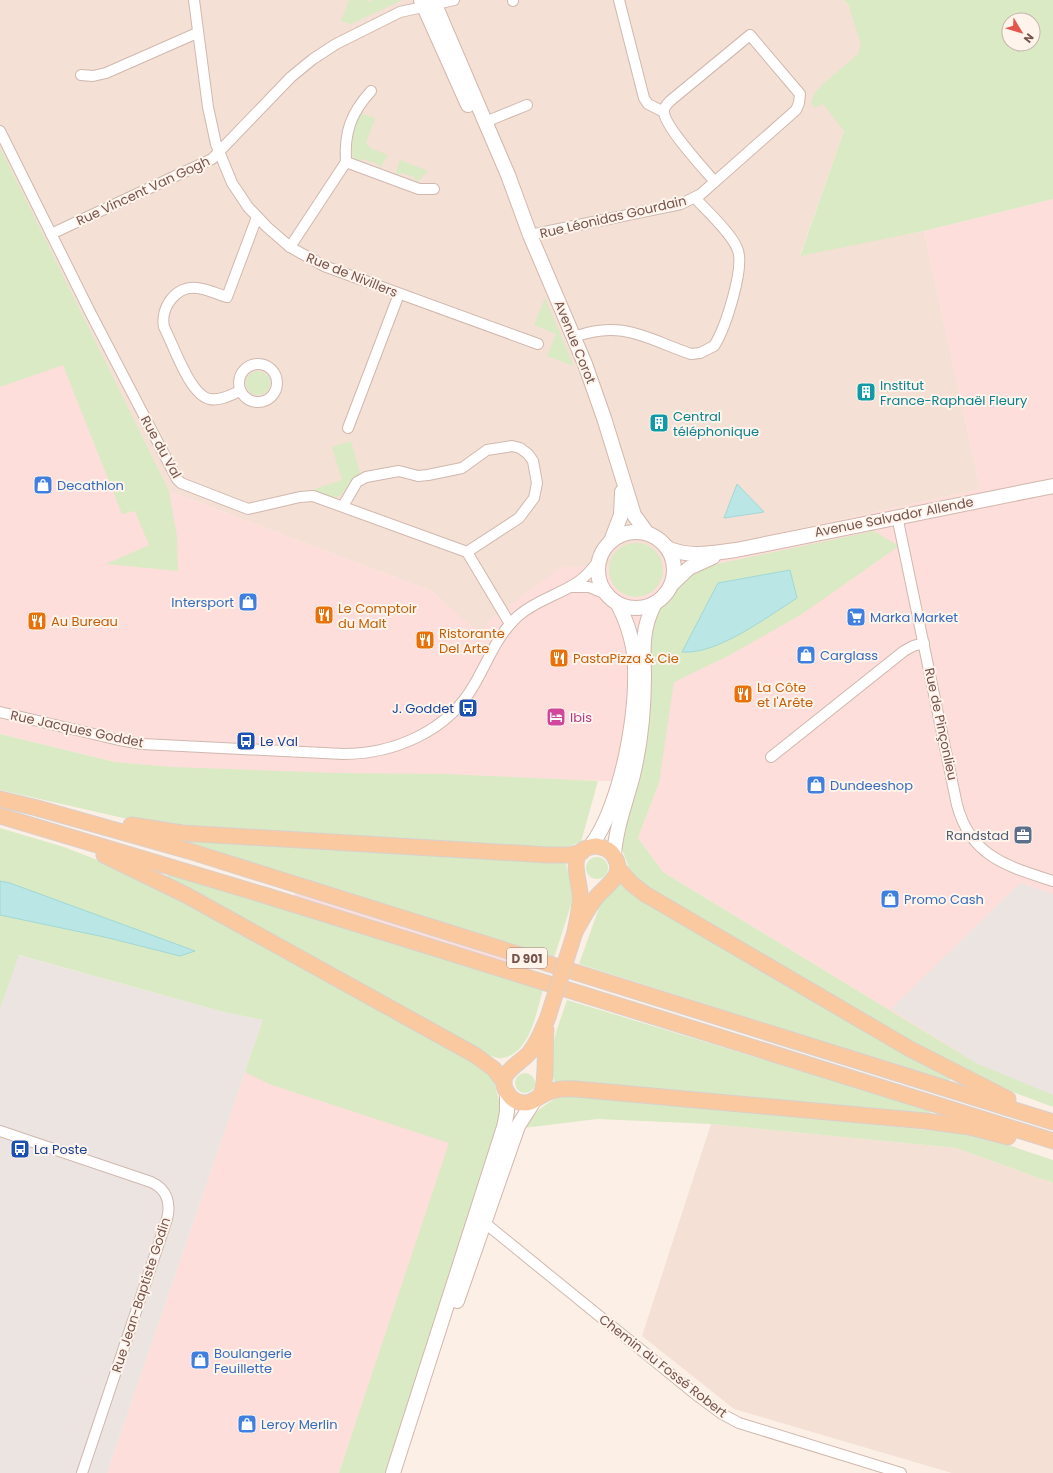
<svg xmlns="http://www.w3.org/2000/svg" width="1053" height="1473" font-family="Poppins,sans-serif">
  <rect width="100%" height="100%" fill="#fcf0e6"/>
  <g fill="#f4e0d4">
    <polygon points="0,0 844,0 876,41 800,255 924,231 980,489 635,565 491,619 480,635 431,591 169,491 0,147"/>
    <polygon points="711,1124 956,1148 1053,1183 1053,1473 952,1473 734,1409 642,1336"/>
  </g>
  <polygon fill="#fddeda" points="0,147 169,491 431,591 480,634 491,619 561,567 635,565 980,489 924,231 1053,199 1053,1096 978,1064 663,872 638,838 659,783 578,780 339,1473 107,1473 263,1020 323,782 115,762 0,734"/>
  <g fill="#ece4e0">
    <polygon points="1020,883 1053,894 1053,1096 978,1064 891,1009"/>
    <polygon points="0,950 224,1012 263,1020 107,1473 0,1473"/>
  </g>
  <g fill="#daeac4" fill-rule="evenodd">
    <polygon points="349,0 365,0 371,2 372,0 402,0 351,24 341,21"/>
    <path d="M 844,0 L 1053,0 L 1053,199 L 924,231 L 800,256 L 844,131 L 823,104 L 815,108 L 811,103 L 814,94 L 821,86 L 858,54 L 861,45 L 849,6 ZM 1009,20 L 1033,20 L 1033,44 L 1009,44 Z"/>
    <polygon points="359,113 375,118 366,143 372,149 388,155 380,168 378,164 363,159 358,162 353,157 352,137"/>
    <polygon points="0,147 169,491 177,537 178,571 106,564 149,545 135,511 122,514 63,365 0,387"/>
    <polygon points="400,160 428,171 416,183 414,177 401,173 395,176"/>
    <polygon points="545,298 574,366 547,356 556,334 534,325"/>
    <circle cx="258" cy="383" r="12"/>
    <polygon points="351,441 360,473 340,496 332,498 312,490 342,480 332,447"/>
    <polygon points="874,531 899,546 802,614 728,656 674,682 659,783 638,838 663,872 978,1064 1053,1095 1053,1107 994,1085 939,1057 641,884 631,874 619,840 652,615 674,593 679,582 691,571 712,565"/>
    <circle cx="636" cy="570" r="27"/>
    <polygon points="0,734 115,762 172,767 335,773 447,774 598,781 581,842 561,849 154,825 0,790"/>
    <polygon points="0,828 64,847 155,882 480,1063 493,1079 503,1114 385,1473 339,1473 449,1143 269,1084 245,1072 263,1020 224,1012 19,955 0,1008"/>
    <polygon points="163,837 565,861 572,885 571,905 554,958"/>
    <circle cx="597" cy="868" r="11"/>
    <path d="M 168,872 L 543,990 C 536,1013 530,1054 502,1058 C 497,1059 489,1055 484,1053 L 167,879 Z"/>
    <polygon points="622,882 951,1077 949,1082 579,964 600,905"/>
    <path d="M 567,1000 L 930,1110 L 933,1118 L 556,1085 C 543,1059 559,1025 567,1000 Z"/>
    <circle cx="525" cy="1083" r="10"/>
    <path d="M 564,1094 L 978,1135 L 1053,1160 L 1053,1183 L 956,1148 L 711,1124 L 597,1119 L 524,1128 C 536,1110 545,1104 564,1094 Z"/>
  </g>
  <g fill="#bae6e5" stroke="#a0d8d7">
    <polygon points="737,484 764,512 724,518"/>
    <path d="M 790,570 L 797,598 C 767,617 717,655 682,652 L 718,583 Z"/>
    <polygon points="0,881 10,883 195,951 180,956 109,938 0,915"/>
  </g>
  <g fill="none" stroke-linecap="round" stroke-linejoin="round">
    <defs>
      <g id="street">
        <polyline points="194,0 208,107 216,144 232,183 248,207 267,227 290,247 324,266 538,344"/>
        <polyline points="513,0 513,1"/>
        <polyline points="619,0 644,98 648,104 664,112"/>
        <polyline points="81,75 93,76 106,73 197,33"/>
        <polyline points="485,122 527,105"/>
        <polyline points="0,131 90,312 177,479 181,483 248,509 300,497 313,496 467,552 510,624"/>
        <path d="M 346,162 C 344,132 351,113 371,91"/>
        <polyline points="51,234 212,159 291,77 313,59 336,44 400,12 454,0"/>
        <path d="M 530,235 L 681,204 L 701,194 L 796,110 L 799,103 L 800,94 L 750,35 L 670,101 C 667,104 664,107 664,111 C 663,125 704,169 715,182"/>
        <polyline points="290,247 346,162 419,189 434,189"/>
        <path d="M 574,337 C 622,319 647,339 691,354 L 700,353 L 714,346 C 725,329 746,266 737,248 C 731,233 707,211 695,198"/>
        <circle cx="258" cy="383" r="19"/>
        <path d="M 240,391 C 231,395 220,401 210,399 C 190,396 173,344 164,327 C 160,308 176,285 197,288 C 207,289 217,294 227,297 L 257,217"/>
        <polyline points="348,428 399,294"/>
        <polyline points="343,506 357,482 366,477 399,471 418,476 428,475 462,468 487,450 512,446 520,448 528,454 533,461 537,483 534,498 519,518 467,552"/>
        <path d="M 897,516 L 957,805 C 971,857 1007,866 1053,881"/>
        <polyline points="572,587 589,587 606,594"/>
        <path d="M 0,712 L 119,740 L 142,744 L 343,754 C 394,754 448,731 474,685 C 488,661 497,635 518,616 C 536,600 559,595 578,582 C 587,576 593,568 599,560"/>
        <polyline points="771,757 904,651 913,646 924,643"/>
        <path d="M 0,1131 L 151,1182 C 167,1189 171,1203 167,1219 L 82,1473"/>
        <polyline points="480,1219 699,1397 722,1414 739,1423 901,1473"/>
      </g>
      <g id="secondary">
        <polyline points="421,0 468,105"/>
        <polyline points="433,0 508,175 530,235 585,364 604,418 634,515 647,533"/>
        <circle cx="636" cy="570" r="38"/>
        <polyline points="611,541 621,515 622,492"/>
        <path d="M 667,548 C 690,558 712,553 736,550 L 1053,486"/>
        <polyline points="671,585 689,568 713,557"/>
        <path d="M 590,847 C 622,806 642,699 633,647 C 630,631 625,618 618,604"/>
        <path d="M 614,855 C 616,827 626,802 633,775 C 641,742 644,708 644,675 C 643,648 642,627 655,603"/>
        <polyline points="457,1301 518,1126 534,1101"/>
        <polyline points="393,1473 504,1127 507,1112 507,1092"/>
      </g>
      <g id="primary">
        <polyline points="0,799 37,808 189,851 1053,1122"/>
        <polyline points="0,816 264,895 1053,1141"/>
        <polyline points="131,825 182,833 548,855 569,855 582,852"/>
        <path d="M 596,846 C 603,847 610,849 614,856 C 627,876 604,886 594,900 C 587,910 581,921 575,932 C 577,920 581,907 580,894 C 579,876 565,849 596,846 Z"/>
        <polyline points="104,855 186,895 475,1055 494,1069 504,1082"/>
        <polyline points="618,868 631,883 645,894 910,1049 1008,1099"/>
        <path d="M 548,1017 C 543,1029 538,1042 530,1052 C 520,1065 492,1074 509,1095 C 512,1100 519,1103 525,1103 C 532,1103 535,1099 541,1096 C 551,1089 565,1088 576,1089 L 925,1121 L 970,1127 L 1008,1137"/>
        <path d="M 540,1096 C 548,1084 544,1047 546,1030"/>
      </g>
    </defs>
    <use href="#street" stroke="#d0b8ae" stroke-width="12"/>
    <use href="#secondary" stroke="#d3b7ac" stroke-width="16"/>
    <use href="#primary" stroke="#d9cfcc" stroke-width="17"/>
    <use href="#street" stroke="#fff" stroke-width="10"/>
    <use href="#secondary" stroke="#fff" stroke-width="14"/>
    <use href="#primary" stroke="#fbc99f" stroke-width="15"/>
    <defs>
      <polyline id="primary-bridge" points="548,1017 575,932"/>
    </defs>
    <use href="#primary-bridge" stroke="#d9cfcc" stroke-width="17" stroke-linecap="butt"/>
    <use href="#primary-bridge" stroke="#fbc99f" stroke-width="15"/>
  </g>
  <defs>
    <symbol id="building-square" viewBox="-11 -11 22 22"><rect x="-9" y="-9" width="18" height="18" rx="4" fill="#0f9aa8" stroke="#fff4ec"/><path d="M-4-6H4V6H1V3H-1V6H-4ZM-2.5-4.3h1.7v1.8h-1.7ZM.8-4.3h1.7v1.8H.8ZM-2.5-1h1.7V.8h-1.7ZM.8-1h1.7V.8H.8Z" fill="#fff"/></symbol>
    <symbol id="shop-square" viewBox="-11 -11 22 22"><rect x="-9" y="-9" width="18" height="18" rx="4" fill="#3f7fe0" stroke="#fff4ec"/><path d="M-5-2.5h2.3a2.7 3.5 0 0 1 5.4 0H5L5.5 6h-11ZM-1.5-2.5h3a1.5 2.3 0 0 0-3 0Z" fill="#fff"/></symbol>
    <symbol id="restaurant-square" viewBox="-11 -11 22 22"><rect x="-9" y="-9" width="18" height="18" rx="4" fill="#e8710a" stroke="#fff4ec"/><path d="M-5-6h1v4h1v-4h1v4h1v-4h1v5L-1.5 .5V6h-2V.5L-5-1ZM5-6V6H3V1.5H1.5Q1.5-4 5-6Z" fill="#fff"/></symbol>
    <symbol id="supermarket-square" viewBox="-11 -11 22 22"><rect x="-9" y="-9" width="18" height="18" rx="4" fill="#3f7fe0" stroke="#fff4ec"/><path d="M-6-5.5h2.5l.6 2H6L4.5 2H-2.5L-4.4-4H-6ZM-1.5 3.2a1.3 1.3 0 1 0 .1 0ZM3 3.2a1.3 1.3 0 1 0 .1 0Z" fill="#fff"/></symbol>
    <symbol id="bus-square" viewBox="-11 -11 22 22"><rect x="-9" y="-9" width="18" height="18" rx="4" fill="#1a4fb4" stroke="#fff4ec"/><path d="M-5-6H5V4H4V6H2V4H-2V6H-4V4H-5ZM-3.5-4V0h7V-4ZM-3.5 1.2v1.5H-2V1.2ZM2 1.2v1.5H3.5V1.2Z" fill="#fff"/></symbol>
    <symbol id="hotel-square" viewBox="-11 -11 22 22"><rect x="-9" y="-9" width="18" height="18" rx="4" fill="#d1479c" stroke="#fff4ec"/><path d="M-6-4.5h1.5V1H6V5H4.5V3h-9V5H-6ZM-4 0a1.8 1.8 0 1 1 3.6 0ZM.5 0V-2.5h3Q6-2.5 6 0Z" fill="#fff"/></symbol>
    <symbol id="office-square" viewBox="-11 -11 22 22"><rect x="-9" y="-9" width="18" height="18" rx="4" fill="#5c6f8a" stroke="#fff4ec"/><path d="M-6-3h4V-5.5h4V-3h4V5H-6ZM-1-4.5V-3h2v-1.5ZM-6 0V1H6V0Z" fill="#fff"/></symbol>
  </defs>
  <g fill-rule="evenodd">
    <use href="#building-square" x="855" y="381" width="22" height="22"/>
    <use href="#building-square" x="648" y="412" width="22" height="22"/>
    <use href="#shop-square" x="32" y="474" width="22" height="22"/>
    <use href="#shop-square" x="237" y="591" width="22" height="22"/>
    <use href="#restaurant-square" x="313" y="604" width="22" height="22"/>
    <use href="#supermarket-square" x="845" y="606" width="22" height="22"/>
    <use href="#restaurant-square" x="26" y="610" width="22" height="22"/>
    <use href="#restaurant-square" x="414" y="629" width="22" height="22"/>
    <use href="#shop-square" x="795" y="644" width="22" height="22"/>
    <use href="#restaurant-square" x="548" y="647" width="22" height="22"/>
    <use href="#restaurant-square" x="732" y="683" width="22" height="22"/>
    <use href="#bus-square" x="457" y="697" width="22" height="22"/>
    <use href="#hotel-square" x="545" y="706" width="22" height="22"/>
    <use href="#bus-square" x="235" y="730" width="22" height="22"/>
    <use href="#shop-square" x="805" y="774" width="22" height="22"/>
    <use href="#office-square" x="1012" y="824" width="22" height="22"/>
    <use href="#shop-square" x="879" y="888" width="22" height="22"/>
    <use href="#bus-square" x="9" y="1138" width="22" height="22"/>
    <use href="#shop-square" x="189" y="1349" width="22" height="22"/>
    <use href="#shop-square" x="236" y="1413" width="22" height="22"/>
  </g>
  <g text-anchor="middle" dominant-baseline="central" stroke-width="4" stroke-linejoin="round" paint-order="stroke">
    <rect fill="#fff4ec" stroke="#9f837b" stroke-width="1" x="507" y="948" width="40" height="20" rx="3"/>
    <g font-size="12" font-weight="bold" fill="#76534a">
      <text x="527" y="958">D 901</text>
    </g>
    <g font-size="13" fill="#76534a" stroke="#fff4ec">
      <text transform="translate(143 191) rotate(-25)">Rue Vincent Van Gogh</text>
      <text transform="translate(613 217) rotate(-13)">Rue Léonidas Gourdain</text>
      <text transform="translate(352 275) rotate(22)">Rue de Nivillers</text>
      <text transform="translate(575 342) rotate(68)">Avenue Corot</text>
      <text transform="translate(161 447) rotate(61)">Rue du Val</text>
      <text transform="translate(894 517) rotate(-11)">Avenue Salvador Allende</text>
      <text transform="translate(941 724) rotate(78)">Rue de Pinçonlieu</text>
      <text transform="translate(77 729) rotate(12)">Rue Jacques Goddet</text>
      <text transform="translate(141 1295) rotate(-72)">Rue Jean-Baptiste Godin</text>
      <text transform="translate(663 1366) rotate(38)">Chemin du Fossé Robert</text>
    </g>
    <g font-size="13" fill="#0d838f" stroke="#fff4ec" text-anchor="start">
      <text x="880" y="385">Institut<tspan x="880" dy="15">France-Raphaël Fleury</tspan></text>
      <text x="673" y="416">Central<tspan x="673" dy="15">téléphonique</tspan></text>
    </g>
    <g font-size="13" fill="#366cbe" stroke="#fff4ec" text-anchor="start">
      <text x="57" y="485">Decathlon</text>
      <text x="234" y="602" text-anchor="end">Intersport</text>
      <text x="870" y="617">Marka Market</text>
      <text x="820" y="655">Carglass</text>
      <text x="830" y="785">Dundeeshop</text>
      <text x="904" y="899">Promo Cash</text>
      <text x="214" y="1353">Boulangerie<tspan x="214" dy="15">Feuillette</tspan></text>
      <text x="261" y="1424">Leroy Merlin</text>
    </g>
    <g font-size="13" fill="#c56008" stroke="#fff4ec" text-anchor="start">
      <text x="338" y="608">Le Comptoir<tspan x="338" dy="15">du Malt</tspan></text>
      <text x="51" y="621">Au Bureau</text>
      <text x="439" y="633">Ristorante<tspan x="439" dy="15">Del Arte</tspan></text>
      <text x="573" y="658">PastaPizza &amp; Cie</text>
      <text x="757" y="687">La Côte<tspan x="757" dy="15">et l'Arête</tspan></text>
    </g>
    <g font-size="13" fill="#164399" stroke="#fff4ec" text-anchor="start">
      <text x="454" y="708" text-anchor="end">J. Goddet</text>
      <text x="260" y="741">Le Val</text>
      <text x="34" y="1149">La Poste</text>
    </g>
    <g font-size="13" fill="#b23c85" stroke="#fff4ec" text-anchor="start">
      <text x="570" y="717">Ibis</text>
    </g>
    <g font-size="13" fill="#4e5e75" stroke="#fff4ec" text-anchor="end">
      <text x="1009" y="835">Randstad</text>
    </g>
  </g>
  <g transform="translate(1021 32) rotate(128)"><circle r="19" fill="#fff4ec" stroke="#c8b4ab"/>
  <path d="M0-3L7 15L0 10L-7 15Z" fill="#e6544b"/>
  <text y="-6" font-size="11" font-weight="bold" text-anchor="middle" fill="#76534a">N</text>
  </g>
</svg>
